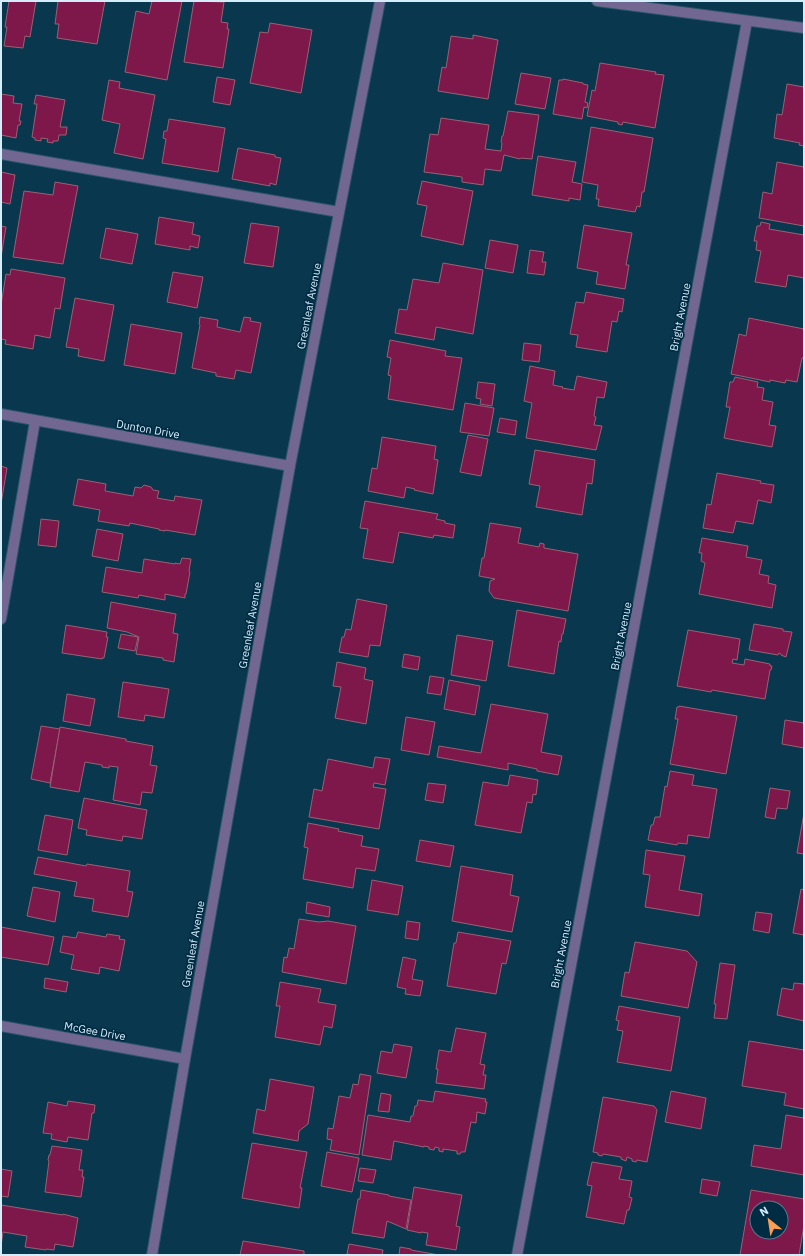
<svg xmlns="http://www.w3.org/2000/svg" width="805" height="1256" font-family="'IBM Plex Sans',sans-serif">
  <rect width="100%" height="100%" fill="#09374e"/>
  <g fill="#7f184a" stroke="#996074" fill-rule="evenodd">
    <polygon points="9,1 36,1 30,37 25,36 23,48 4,46 7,27 5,27"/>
    <polygon points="58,1 105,1 97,44 57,38 59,24 55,24"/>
    <polygon points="152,1 182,1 167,80 125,72 136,11 149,14"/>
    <polygon points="194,1 224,2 221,22 228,23 227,29 229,29 223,68 184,62"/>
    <polygon points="270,23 312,30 301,93 250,83 260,32 268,33"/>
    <polygon points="473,35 498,40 488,99 438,91 442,67 446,68 451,36 473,39"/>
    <polygon points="600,63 656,72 655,74 664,75 655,128 623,122 622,125 618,124 618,122 587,116 592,90 595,91"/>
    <polygon points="521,73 551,78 545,109 515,104"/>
    <polygon points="217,77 235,80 230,105 213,102"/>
    <polygon points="563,79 583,83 583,84 588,85 585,102 588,103 587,108 584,107 582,119 553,114 559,80 563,80"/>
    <polygon points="109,80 120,82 119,88 155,95 143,159 114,153 120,124 102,120"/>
    <polygon points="787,84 804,87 804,146 799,145 800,143 774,138 777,114 782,115"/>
    <polygon points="1,94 14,96 13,103 22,104 19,121 21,121 20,125 18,125 16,138 1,135"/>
    <polygon points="36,95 65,100 60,127 67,127 66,135 59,135 58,141 53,141 53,143 47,142 48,139 41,138 41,141 35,140 35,138 32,137 37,104 34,104"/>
    <polygon points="508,111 539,115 532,159 521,158 520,159 504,155 501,171 485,169 483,185 462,182 462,177 424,172 430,134 438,135 441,118 489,125 485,149 501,151 502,143 501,142 502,136 503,136"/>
    <polygon points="169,119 225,128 218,172 162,163 166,139 163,138 164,131 167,131"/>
    <polygon points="591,127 653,138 644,192 642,192 640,207 637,206 635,212 598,206 599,199 596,199 598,185 582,182"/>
    <polygon points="238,148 275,155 275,157 281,158 276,185 270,183 270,186 232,179"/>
    <polygon points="538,156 576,162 572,182 582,184 580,200 569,198 569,201 532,195"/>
    <polygon points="777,162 804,167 804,226 759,218 763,192 772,194"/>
    <polygon points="1,172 15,175 10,204 1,202"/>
    <polygon points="422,181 473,191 463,245 421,236 427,206 417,204"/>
    <polygon points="55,182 78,186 63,264 13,257 24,191 53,195"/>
    <polygon points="159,217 194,223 192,234 200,236 198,248 190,246 190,250 155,244"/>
    <polygon points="761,222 770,224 769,229 804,235 804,278 788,275 786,287 755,282 761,251 756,250 757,241 754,241 757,226 760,226"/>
    <polygon points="251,223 279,227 273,267 244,263"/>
    <polygon points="584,225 632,233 626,265 629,265 625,289 596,284 598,272 577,268"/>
    <polygon points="1,226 6,227 1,257"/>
    <polygon points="106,228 138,234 132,264 100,258"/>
    <polygon points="490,240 518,245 513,273 485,268"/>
    <polygon points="530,250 544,252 542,262 546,262 544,275 527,273"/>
    <polygon points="443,263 483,270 473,334 436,327 434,340 395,333 399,309 407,310 413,279 439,283"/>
    <polygon points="11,269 65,278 60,309 55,308 50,338 35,335 33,349 5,344 6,340 1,339 1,305 6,274 10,275"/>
    <polygon points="173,272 203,277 197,308 167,302"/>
    <polygon points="586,292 624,299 622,312 619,311 617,322 612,321 607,352 576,347 578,335 570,334 576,302 584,303"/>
    <polygon points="75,298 114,305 104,361 78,356 79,349 66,347"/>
    <polygon points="200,317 218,320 217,327 240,332 244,317 251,318 250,321 261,323 251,373 236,370 234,379 216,376 216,373 192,368 200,325 199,324"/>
    <polygon points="749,318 804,329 804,358 802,358 797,382 786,380 785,383 770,380 770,382 731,374 739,334 746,336"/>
    <polygon points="131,324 182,333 175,374 124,365"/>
    <polygon points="390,340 446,351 445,356 462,358 453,410 388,399 391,376 388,375 391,358 387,357"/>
    <polygon points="524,343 541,345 539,362 522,360"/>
    <polygon points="530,366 555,371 553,385 563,387 562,388 574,390 577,376 607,382 604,398 597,397 594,416 596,417 594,425 602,426 596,450 526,438 532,403 524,401"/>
    <polygon points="735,377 758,382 757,387 764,388 762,400 773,402 769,425 776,426 772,447 724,438 730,407 726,407 730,382 733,382"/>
    <polygon points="478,382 495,384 492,406 480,404 481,399 476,398"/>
    <polygon points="465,403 494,408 489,436 460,432"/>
    <polygon points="500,418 517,421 515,435 497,432"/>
    <polygon points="468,435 488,439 481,476 460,472"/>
    <polygon points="382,437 436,446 434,459 438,460 433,494 414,490 415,489 406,487 404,498 368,491 372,468 377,469"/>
    <polygon points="535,450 595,460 592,484 587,483 582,515 536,507 540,486 529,484"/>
    <polygon points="1,466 7,468 1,504"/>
    <polygon points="717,473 761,481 760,483 774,485 771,503 758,500 753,524 736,521 733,533 703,528 707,504 711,505"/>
    <polygon points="78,479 106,484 105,491 133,496 135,487 141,488 144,485 151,487 153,490 159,491 157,498 174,501 175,496 202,500 195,535 165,530 165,531 159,530 159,529 130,523 129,526 98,521 100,510 73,505"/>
    <polygon points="365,501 438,514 436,519 445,521 445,523 455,525 453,538 434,535 433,538 399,532 393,563 363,558 368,529 360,528"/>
    <polygon points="41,519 59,521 56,547 38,545"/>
    <polygon points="490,523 521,528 518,543 539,547 540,543 544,544 544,548 578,554 568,611 494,598 489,591 490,581 495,579 479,576 482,558 484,558"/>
    <polygon points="97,529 123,534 118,561 92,556"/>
    <polygon points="702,538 748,546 746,557 762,560 759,574 769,576 768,583 776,585 772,608 699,594 705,563 701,561 702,553 699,553"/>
    <polygon points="182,558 191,559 189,571 190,572 186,594 185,594 185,598 165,594 165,600 139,595 138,598 102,592 106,567 142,573 144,559 175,564 175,563 180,564"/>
    <polygon points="357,599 387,605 380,646 370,645 368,657 339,652 342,637 344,637 346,629 351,630"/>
    <polygon points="111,602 176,614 173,633 178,634 174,662 163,660 163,658 136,654 139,637 127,632 107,628"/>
    <polygon points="517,610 566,619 563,634 562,634 561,642 559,641 554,674 508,666"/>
    <polygon points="754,624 783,629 783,631 792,632 786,657 781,655 781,654 779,653 778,655 749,650"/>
    <polygon points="66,625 107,632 106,637 108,637 104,658 102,658 102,659 62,653"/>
    <polygon points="688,630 740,639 737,660 733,659 732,663 744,665 745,659 770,664 770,666 772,666 771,670 770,670 765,699 712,690 711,692 677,686"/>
    <polygon points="121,634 138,637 135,651 118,648"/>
    <polygon points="457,635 493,641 486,681 451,675"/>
    <polygon points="404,654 420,657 418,670 402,667"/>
    <polygon points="337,662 366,668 364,679 373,681 366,724 335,718 341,687 333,686"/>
    <polygon points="430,676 444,678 441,695 427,693"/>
    <polygon points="449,680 480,686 475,715 444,709"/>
    <polygon points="123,682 169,689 164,718 145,715 144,721 118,717"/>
    <polygon points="67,694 95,699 90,726 63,721"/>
    <polygon points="491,704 548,714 541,752 562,756 558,775 537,771 537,769 508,763 508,770 437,757 439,746 481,753"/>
    <polygon points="679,706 737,716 726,774 670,764 678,719 675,719 677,707 679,707"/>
    <polygon points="406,717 435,722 429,755 401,750"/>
    <polygon points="785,720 804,723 804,748 782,744"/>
    <polygon points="41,726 60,729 50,783 31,779"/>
    <polygon points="60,727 126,739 126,741 153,746 150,765 157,766 152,793 142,792 140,805 113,800 118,767 109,766 109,768 102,767 102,765 85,762 79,792 50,787"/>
    <polygon points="375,757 390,759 385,785 374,783 373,787 386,789 379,829 309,817 314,789 322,791 328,759 373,768"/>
    <polygon points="670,771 694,775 692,785 717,789 709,838 688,835 687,844 678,843 677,845 648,840 651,825 653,825 655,817 660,817 665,786 667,787"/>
    <polygon points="510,775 538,780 536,795 533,794 532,803 527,802 521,833 475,825 483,782 508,786"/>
    <polygon points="428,783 446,785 443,803 425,800"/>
    <polygon points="770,788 790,791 787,809 777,808 775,819 765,817"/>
    <polygon points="84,798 147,810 142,839 123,836 122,841 86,835 87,830 78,828"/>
    <polygon points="804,813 804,854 797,853"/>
    <polygon points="45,815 73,820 67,855 38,850"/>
    <polygon points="308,823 339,829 338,831 363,836 361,846 379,849 375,871 356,868 353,888 303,879 308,848 304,847"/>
    <polygon points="420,840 454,846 450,867 416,861"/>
    <polygon points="646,850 685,856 679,890 702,894 699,916 645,907 650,875 643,874"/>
    <polygon points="38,857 86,866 87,864 130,871 127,891 133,892 128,917 92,911 94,899 74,896 77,882 34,874"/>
    <polygon points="461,866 513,875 510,895 519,897 512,932 452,921"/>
    <polygon points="372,880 403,886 398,915 367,910"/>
    <polygon points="33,887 60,892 55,922 27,916"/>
    <polygon points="801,889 804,890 804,935 793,933"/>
    <polygon points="307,902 330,907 329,917 306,913"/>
    <polygon points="756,912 772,914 769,933 753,930"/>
    <polygon points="299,919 319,922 328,921 356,926 346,984 282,972 284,957 287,958 289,948 294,949"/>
    <polygon points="407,921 420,923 418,940 405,938"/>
    <polygon points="1,927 54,937 48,965 1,957"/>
    <polygon points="78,932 106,937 107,934 120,936 119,939 125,940 119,971 100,967 99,974 71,969 74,955 60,952 63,936 76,938"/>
    <polygon points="458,932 511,941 506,964 502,963 496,994 447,986 454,943 456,943"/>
    <polygon points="635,942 687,951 697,962 688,1008 621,996 625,972 629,973"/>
    <polygon points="403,957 416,960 412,979 423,981 420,996 405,994 406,989 397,987"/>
    <polygon points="720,963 735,965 727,1019 714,1018 716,1004 714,1004"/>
    <polygon points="45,978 68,982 66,992 44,988"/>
    <polygon points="280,982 321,989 318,1002 336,1005 332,1028 324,1026 320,1045 275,1037 280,1006 276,1006"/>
    <polygon points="794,983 804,984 804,1021 777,1015 782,988 793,990"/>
    <polygon points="619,1006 680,1017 671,1071 617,1062 623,1031 617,1030 619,1021 616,1020"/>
    <polygon points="456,1028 486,1033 480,1064 485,1065 483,1075 486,1075 484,1089 436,1083 438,1069 436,1069 439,1050 451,1052"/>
    <polygon points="749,1041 804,1050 804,1109 784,1105 786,1093 742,1086"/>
    <polygon points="394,1044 412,1047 406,1078 377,1073 381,1051 392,1053"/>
    <polygon points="360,1074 371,1076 359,1155 330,1150 332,1140 327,1139 328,1128 333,1129 339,1096 350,1098 353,1084 358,1085"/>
    <polygon points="270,1079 314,1087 308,1124 299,1131 298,1141 253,1133 257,1109 265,1111"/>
    <polygon points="435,1091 486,1099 485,1102 487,1102 485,1114 477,1112 476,1123 471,1122 465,1152 461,1152 460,1154 457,1154 457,1151 443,1149 443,1152 439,1151 439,1148 435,1147 434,1150 429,1149 429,1147 424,1146 424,1147 394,1141 391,1160 362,1155 368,1115 410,1122 411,1116 413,1116 415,1106 417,1106 418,1100 433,1102"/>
    <polygon points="671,1091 706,1098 701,1129 665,1122"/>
    <polygon points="381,1093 391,1095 389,1112 378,1111"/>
    <polygon points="603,1097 654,1106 657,1110 647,1162 637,1160 636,1162 632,1161 632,1159 627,1157 626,1161 621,1159 621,1157 603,1154 602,1156 598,1155 598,1153 593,1152"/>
    <polygon points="68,1101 95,1105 94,1113 92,1113 88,1140 68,1137 67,1142 51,1139 52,1134 43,1133 48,1102 67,1106"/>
    <polygon points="786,1115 804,1118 804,1175 751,1166 754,1145 781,1149"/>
    <polygon points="252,1143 307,1152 300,1188 302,1188 299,1208 242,1198"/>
    <polygon points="52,1146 82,1150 79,1170 83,1170 82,1177 84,1177 81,1197 45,1192 49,1161 48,1160 49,1155 50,1155"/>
    <polygon points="327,1152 359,1158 352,1192 321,1186"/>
    <polygon points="592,1162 622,1167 619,1179 632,1181 629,1197 632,1198 629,1210 627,1210 624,1224 586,1217 592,1186 587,1185"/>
    <polygon points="360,1168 376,1170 373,1183 358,1181"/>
    <polygon points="1,1169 12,1171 8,1197 1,1196"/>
    <polygon points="702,1179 720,1182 717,1196 700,1193"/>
    <polygon points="414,1187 462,1195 456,1226 460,1227 456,1250 426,1245 428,1233 421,1232 421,1233 407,1230"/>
    <polygon points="361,1190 389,1195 389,1196 411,1200 406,1229 387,1221 384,1238 352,1233 358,1199 360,1199"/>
    <path d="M 751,1190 L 804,1199 L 804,1225 L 799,1255 L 740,1255 ZM 757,1208 L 781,1208 L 781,1232 L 757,1232 Z"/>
    <polygon points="1,1205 63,1215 63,1214 78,1218 73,1247 55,1244 54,1250 46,1249 46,1250 25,1247 27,1236 3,1232 1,1247"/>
    <polygon points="243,1241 304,1251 304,1255 240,1255"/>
    <polygon points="349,1244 383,1250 382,1255 354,1255 347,1254"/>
    <polygon points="400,1247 411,1249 411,1250 439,1255 399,1255"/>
  </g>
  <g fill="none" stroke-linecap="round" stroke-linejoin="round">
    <defs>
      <g id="service">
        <polyline points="1,154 339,212"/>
        <polyline points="1,619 35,421"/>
      </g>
      <g id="minor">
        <polyline points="597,1 804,28"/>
        <polyline points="1,414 290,466"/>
        <polyline points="1,1026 185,1059"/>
        <polyline points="517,1255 747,21"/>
      </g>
      <polyline id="tertiary" points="152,1255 185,1059 290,466 380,1"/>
    </defs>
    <use href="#service" stroke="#2a546a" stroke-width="12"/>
    <use href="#minor" stroke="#2a546a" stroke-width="12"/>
    <use href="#tertiary" stroke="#2a546a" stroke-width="12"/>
    <use href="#service" stroke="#726790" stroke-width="10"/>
    <use href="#minor" stroke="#726790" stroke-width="10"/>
    <use href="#tertiary" stroke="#726790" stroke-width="10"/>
  </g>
  <g text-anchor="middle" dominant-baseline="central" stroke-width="3.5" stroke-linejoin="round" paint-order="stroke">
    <g font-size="11" fill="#d5ecfb" stroke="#002c43">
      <text transform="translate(309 306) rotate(-79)">Greenleaf Avenue</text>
      <text transform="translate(680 317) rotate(-79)">Bright Avenue</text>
      <text transform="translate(148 429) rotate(10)">Dunton Drive</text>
      <text transform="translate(250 625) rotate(-80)">Greenleaf Avenue</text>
      <text transform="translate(621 636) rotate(-79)">Bright Avenue</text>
      <text transform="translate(193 944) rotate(-80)">Greenleaf Avenue</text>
      <text transform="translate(561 954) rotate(-79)">Bright Avenue</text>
      <text transform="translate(95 1031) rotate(10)">McGee Drive</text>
    </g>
  </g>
  <rect width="805" height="1256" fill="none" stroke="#d5ecfb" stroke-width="4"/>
  <g transform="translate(769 1220) rotate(330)"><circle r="19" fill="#002c43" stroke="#55798d"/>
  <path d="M0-3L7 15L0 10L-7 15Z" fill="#fc9d53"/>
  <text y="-6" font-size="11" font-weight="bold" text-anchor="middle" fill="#d5ecfb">N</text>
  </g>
</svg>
